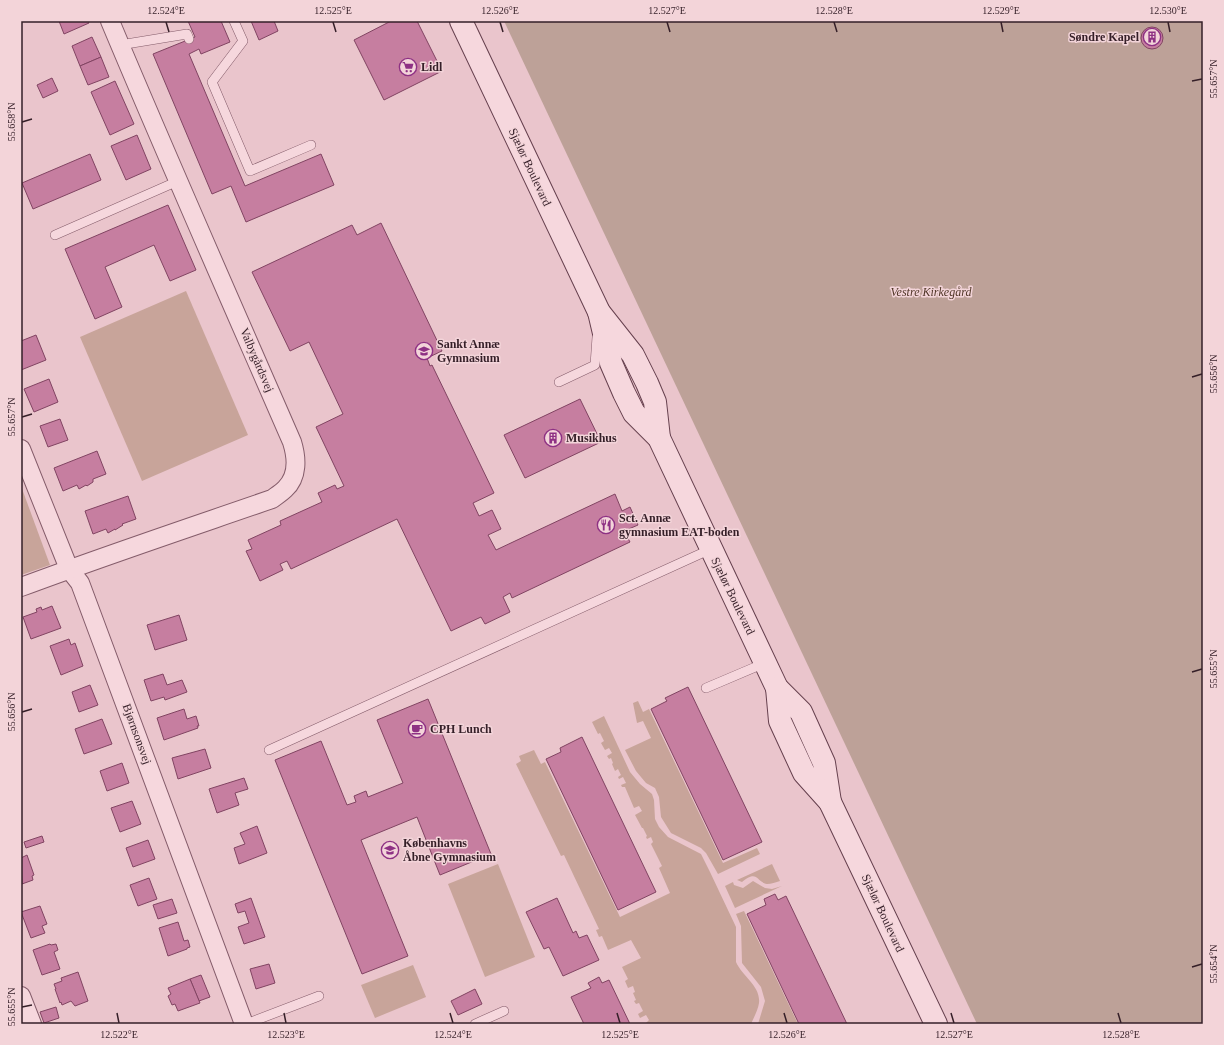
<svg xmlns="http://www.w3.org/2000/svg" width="1224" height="1045" font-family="'Times New Roman',serif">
  <rect width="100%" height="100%" fill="#eac5cc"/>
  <g fill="#c8a49a">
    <polygon points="186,291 248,435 142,481 80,337"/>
    <polygon points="21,486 50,565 21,575"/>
    <polygon points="638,701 643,712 649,709 723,863 757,848 760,854 718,874 706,853 701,848 671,833 661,817 659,797 655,788 646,783 636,771 625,750 651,738 643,721 637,723 633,703"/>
    <path d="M 604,716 L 630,772 L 640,784 L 652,794 L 654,800 L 655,819 L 659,827 L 668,837 L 701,854 L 710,872 L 736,927 L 736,962 C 742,976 761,986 759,1003 C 758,1010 754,1017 751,1024 L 645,1024 L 649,1020 L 646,1015 L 640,1018 L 638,1014 L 643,1011 L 639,1003 L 636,1004 L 634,1001 L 636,1000 L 633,993 L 635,992 L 633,986 L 628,988 L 625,981 L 628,979 L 622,967 L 641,958 L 631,940 L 608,950 L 602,936 L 599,937 L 596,930 L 599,929 L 564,855 L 561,856 L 516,764 L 521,761 L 519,756 L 534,750 L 541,764 L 545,762 L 620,917 L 670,893 L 659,868 L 662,866 L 651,844 L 653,842 L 651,837 L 647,839 L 646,837 L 647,836 L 643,828 L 642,828 L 635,815 L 642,811 L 639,806 L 634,808 L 625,787 L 622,787 L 621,785 L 626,783 L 623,777 L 619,779 L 618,777 L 621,775 L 618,769 L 615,771 L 612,764 L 613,763 L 611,758 L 609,759 L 607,756 L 612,753 L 609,748 L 605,750 L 601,743 L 604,741 L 600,733 L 598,734 L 592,722 Z"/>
    <polygon points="498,864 535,957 485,977 448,884"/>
    <path d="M 772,864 L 780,881 C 776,882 771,884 767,884 C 756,882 758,869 742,882 L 737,880 Z"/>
    <polygon points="753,881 765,888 772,889 782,886 735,908 725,886 733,882 734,885 743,888"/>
    <polygon points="744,911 798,1024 758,1024 765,1001 761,987 742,963 741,926 736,914"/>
    <polygon points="413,965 426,997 375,1018 361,985"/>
  </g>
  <polygon fill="#bda198" points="504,21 1203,21 1203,1024 977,1024"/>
  <g fill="#c67ea0" stroke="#814462">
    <polygon points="59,21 88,21 89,23 64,34"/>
    <polygon points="188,21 221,21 230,42 201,54 199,49 189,54 245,186 321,154 334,185 246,222 231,186 212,194 153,54 195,37"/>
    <polygon points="251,21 274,21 278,31 259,40"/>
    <polygon points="391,21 417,21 442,71 384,100 354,40"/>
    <circle cx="1152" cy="38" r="11"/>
    <polygon points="92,37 101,57 80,66 72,46"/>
    <polygon points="101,57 109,77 88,85 80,66"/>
    <polygon points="52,78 58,91 43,98 37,85"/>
    <polygon points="115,81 134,124 110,135 91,92"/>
    <polygon points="137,135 151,169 126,180 111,146"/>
    <polygon points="90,154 101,180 33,209 22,183"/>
    <polygon points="168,205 196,270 170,281 154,245 105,267 122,307 95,319 65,249"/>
    <polygon points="381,223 442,351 427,358 430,366 432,365 494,493 473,503 479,516 492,510 501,529 488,535 496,550 615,494 622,511 630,507 638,525 624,531 630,542 512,598 510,593 503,597 510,612 485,624 481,617 451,631 397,519 291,569 287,561 280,564 283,570 260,581 246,551 252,549 248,540 281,525 280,521 322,502 318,493 335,485 337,489 344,486 316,427 343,414 309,342 290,351 252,272 352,225 357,235"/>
    <polygon points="36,335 46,360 21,370 21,341"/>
    <polygon points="49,379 58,402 34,412 24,389"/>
    <polygon points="580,399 601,442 525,478 504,435"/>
    <polygon points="60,419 68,440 48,447 40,426"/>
    <polygon points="97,451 106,474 93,479 93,482 87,486 86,485 79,489 77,485 63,491 54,468"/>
    <polygon points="128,496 136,519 122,524 123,525 115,530 115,529 108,533 106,529 93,534 85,511"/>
    <polygon points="52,606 61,628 31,639 23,617 37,612 36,609 41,607 42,610"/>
    <polygon points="179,615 187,640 155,650 147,625"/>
    <polygon points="69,639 71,645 75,643 83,666 61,675 50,646"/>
    <polygon points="163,674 167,685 182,680 187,692 165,700 164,697 151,701 144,680"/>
    <polygon points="90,685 98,705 79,712 72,692"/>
    <polygon points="688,687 762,842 723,860 651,709 667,701 665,698"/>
    <polygon points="428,699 491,854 440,875 417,817 361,840 408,956 362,974 275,760 321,741 347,805 356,802 354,796 366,791 368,797 403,783 377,720"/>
    <polygon points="184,709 187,719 196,716 199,726 197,726 198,728 164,740 157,718"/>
    <polygon points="102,719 112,744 84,754 75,729"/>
    <polygon points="582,737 656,892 618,910 546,759 561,752 560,748"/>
    <polygon points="205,749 211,768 178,779 172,758"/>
    <polygon points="122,763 129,783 107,791 100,771"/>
    <polygon points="244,778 248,789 235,793 239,805 217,813 209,789"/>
    <polygon points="132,801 141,824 120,832 111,808"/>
    <polygon points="257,826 267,853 239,864 234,848 245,844 240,833"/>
    <polygon points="42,836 44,842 26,848 24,842"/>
    <polygon points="148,840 155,859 133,867 126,848"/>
    <polygon points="27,855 34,875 32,876 33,880 22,884 21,858"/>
    <polygon points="149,878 157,899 138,906 130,885"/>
    <polygon points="775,894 778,900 786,896 847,1024 799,1024 747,914 766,905 764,899"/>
    <polygon points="251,898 265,937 244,944 238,927 249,923 245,911 238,913 235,904"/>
    <polygon points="557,898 573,933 576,931 579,938 587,935 599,960 563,976 549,947 544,949 526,912"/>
    <polygon points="172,899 177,913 158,919 153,905"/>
    <polygon points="40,906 47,924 42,926 45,933 31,938 21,912"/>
    <polygon points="178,922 184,941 188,940 190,947 187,948 187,949 168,956 159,928"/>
    <polygon points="50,944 51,945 56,944 58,950 54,952 60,969 42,975 33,950"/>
    <polygon points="269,964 275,983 256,989 250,969"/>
    <polygon points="78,972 88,1001 75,1006 71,1001 62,1005 61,1002 60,1003 55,989 56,989 54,984 62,981 61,978"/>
    <polygon points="201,975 210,997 199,1001 190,979"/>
    <polygon points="599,977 602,983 609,980 630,1024 584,1024 571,997 591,988 588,983"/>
    <polygon points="190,979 200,1003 178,1011 175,1004 172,1005 168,996 171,994 168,988"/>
    <polygon points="475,989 482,1004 458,1015 451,1001"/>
    <polygon points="56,1007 59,1018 44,1023 40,1012"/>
  </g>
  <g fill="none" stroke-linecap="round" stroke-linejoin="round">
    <defs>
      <g id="lane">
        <polyline points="234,21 243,41 212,82 250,171 311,145"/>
        <polyline points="120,45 187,34 189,39"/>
        <polyline points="55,235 178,181"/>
        <polyline points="559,382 595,365 597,337"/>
        <polyline points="706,688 765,663"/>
        <polyline points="269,750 711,549"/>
        <polyline points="246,1024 319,996"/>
        <polyline points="475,1024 504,1011"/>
      </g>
      <g id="street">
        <polyline points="21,449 69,569 80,583 244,1024"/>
        <path d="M 21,587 C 104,556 188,528 272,499 C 276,496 281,493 285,489 C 298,477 297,458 292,442 C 231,302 169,162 110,21"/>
        <polyline points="21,996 32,1024"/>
      </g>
      <g id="secondary">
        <polyline points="461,21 599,312 633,355 647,383 655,402 659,438"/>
        <polyline points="599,312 611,363 624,393 634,413 659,438 777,688 801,712 824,763 830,802"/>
        <polyline points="777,688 780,721 804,773 830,802 936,1024"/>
      </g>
    </defs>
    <use href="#lane" stroke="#845c6a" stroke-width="10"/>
    <use href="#street" stroke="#845c6a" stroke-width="20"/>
    <use href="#secondary" stroke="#66404e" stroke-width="24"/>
    <use href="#lane" stroke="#f6d7dd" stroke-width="9"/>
    <use href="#street" stroke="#f6d7dd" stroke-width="18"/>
    <use href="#secondary" stroke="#f6d7dd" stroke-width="22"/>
  </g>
  <path fill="none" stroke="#351f28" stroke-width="1.5" d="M 166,22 L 169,32M 333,22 L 336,32M 500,22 L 503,32M 667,22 L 670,32M 834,22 L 837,32M 1001,22 L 1003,32M 1168,22 L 1170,32M 1192,81 L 1202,79M 22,122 L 32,119M 1192,377 L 1202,374M 22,417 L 32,414M 1192,672 L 1202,669M 22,712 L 32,709M 1192,967 L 1202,964M 22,1007 L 32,1005M 117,1013 L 119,1023M 284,1013 L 286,1023M 450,1013 L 453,1023M 617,1013 L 620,1023M 784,1013 L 787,1023M 951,1013 L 954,1023M 1118,1013 L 1121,1023"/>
  <defs>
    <symbol id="building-ring" viewBox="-11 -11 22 22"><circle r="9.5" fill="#f3d4d9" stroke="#8e3184" stroke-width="1.5"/><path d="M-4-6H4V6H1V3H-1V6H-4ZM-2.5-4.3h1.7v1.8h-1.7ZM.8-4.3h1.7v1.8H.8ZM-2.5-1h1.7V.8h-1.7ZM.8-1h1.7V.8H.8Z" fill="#8e3184"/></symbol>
    <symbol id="supermarket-ring" viewBox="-11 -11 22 22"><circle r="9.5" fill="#f3d4d9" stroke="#8e3184" stroke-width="1.5"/><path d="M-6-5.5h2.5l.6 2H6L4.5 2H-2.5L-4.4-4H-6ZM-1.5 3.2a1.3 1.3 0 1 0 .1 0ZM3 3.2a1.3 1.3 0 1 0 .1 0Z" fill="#8e3184"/></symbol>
    <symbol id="school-ring" viewBox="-11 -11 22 22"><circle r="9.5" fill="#f3d4d9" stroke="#8e3184" stroke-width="1.5"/><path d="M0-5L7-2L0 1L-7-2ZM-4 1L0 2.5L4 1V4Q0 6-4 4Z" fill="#8e3184"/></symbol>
    <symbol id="restaurant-ring" viewBox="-11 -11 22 22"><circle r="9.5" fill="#f3d4d9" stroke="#8e3184" stroke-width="1.5"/><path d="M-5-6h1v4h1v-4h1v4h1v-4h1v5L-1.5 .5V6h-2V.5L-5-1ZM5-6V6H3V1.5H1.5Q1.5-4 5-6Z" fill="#8e3184"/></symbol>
    <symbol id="cafe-ring" viewBox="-11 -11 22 22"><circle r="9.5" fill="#f3d4d9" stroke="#8e3184" stroke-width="1.5"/><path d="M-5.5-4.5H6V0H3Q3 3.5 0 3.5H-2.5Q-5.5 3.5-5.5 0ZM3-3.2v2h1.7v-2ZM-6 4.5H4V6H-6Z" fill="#8e3184"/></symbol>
  </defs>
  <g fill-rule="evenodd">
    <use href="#building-ring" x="1142" y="27" width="20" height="20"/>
    <use href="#supermarket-ring" x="398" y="57" width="20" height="20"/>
    <use href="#school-ring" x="414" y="341" width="20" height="20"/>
    <use href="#building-ring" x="543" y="428" width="20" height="20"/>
    <use href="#restaurant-ring" x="596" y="515" width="20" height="20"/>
    <use href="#cafe-ring" x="407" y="719" width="20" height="20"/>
    <use href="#school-ring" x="380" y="840" width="20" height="20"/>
  </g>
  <g text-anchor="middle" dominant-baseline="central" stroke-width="3" stroke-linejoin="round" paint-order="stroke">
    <g font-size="12" font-weight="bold" fill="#351f28" stroke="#f3d4d9" text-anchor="start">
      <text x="1139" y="37" text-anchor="end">Søndre Kapel</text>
      <text x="421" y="67">Lidl</text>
      <text x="437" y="344">Sankt Annæ<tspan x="437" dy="14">Gymnasium</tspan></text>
      <text x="566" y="438">Musikhus</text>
      <text x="619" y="518">Sct. Annæ<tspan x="619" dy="14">gymnasium EAT-boden</tspan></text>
      <text x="430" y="729">CPH Lunch</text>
      <text x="403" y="843">Københavns<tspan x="403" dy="14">Åbne Gymnasium</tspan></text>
    </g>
    <g font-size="12" fill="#351f28" stroke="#f3d4d9">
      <text transform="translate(530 167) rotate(65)">Sjælør Boulevard</text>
      <text transform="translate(257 360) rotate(67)">Valbygårdsvej</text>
      <text transform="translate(733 596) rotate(64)">Sjælør Boulevard</text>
      <text transform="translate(137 734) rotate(70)">Bjørnsonsvej</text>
      <text transform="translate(883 913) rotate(65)">Sjælør Boulevard</text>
    </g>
    <g font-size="12" font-style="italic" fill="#503627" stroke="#f3d4d9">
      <text x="931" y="292">Vestre Kirkegård</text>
    </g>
  </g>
  <rect width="1224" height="1045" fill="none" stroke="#f3d4d9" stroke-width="44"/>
  <rect x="22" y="22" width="1180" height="1001" fill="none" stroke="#351f28" stroke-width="1.5"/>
  <g font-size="10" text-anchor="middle" fill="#351f28">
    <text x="166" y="14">12.524°E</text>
    <text x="333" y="14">12.525°E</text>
    <text x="500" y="14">12.526°E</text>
    <text x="667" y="14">12.527°E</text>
    <text x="834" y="14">12.528°E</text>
    <text x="1001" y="14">12.529°E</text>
    <text x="1168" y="14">12.530°E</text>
    <text transform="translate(1213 79) rotate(-90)" y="4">55.657°N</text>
    <text transform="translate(11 122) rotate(-90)" y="4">55.658°N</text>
    <text transform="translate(1213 374) rotate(-90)" y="4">55.656°N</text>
    <text transform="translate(11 417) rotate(-90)" y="4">55.657°N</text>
    <text transform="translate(1213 669) rotate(-90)" y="4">55.655°N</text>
    <text transform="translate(11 712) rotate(-90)" y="4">55.656°N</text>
    <text transform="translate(1213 964) rotate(-90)" y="4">55.654°N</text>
    <text transform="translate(11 1007) rotate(-90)" y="4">55.655°N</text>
    <text x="119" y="1038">12.522°E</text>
    <text x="286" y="1038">12.523°E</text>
    <text x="453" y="1038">12.524°E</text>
    <text x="620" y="1038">12.525°E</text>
    <text x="787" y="1038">12.526°E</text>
    <text x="954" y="1038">12.527°E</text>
    <text x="1121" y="1038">12.528°E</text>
  </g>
</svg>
